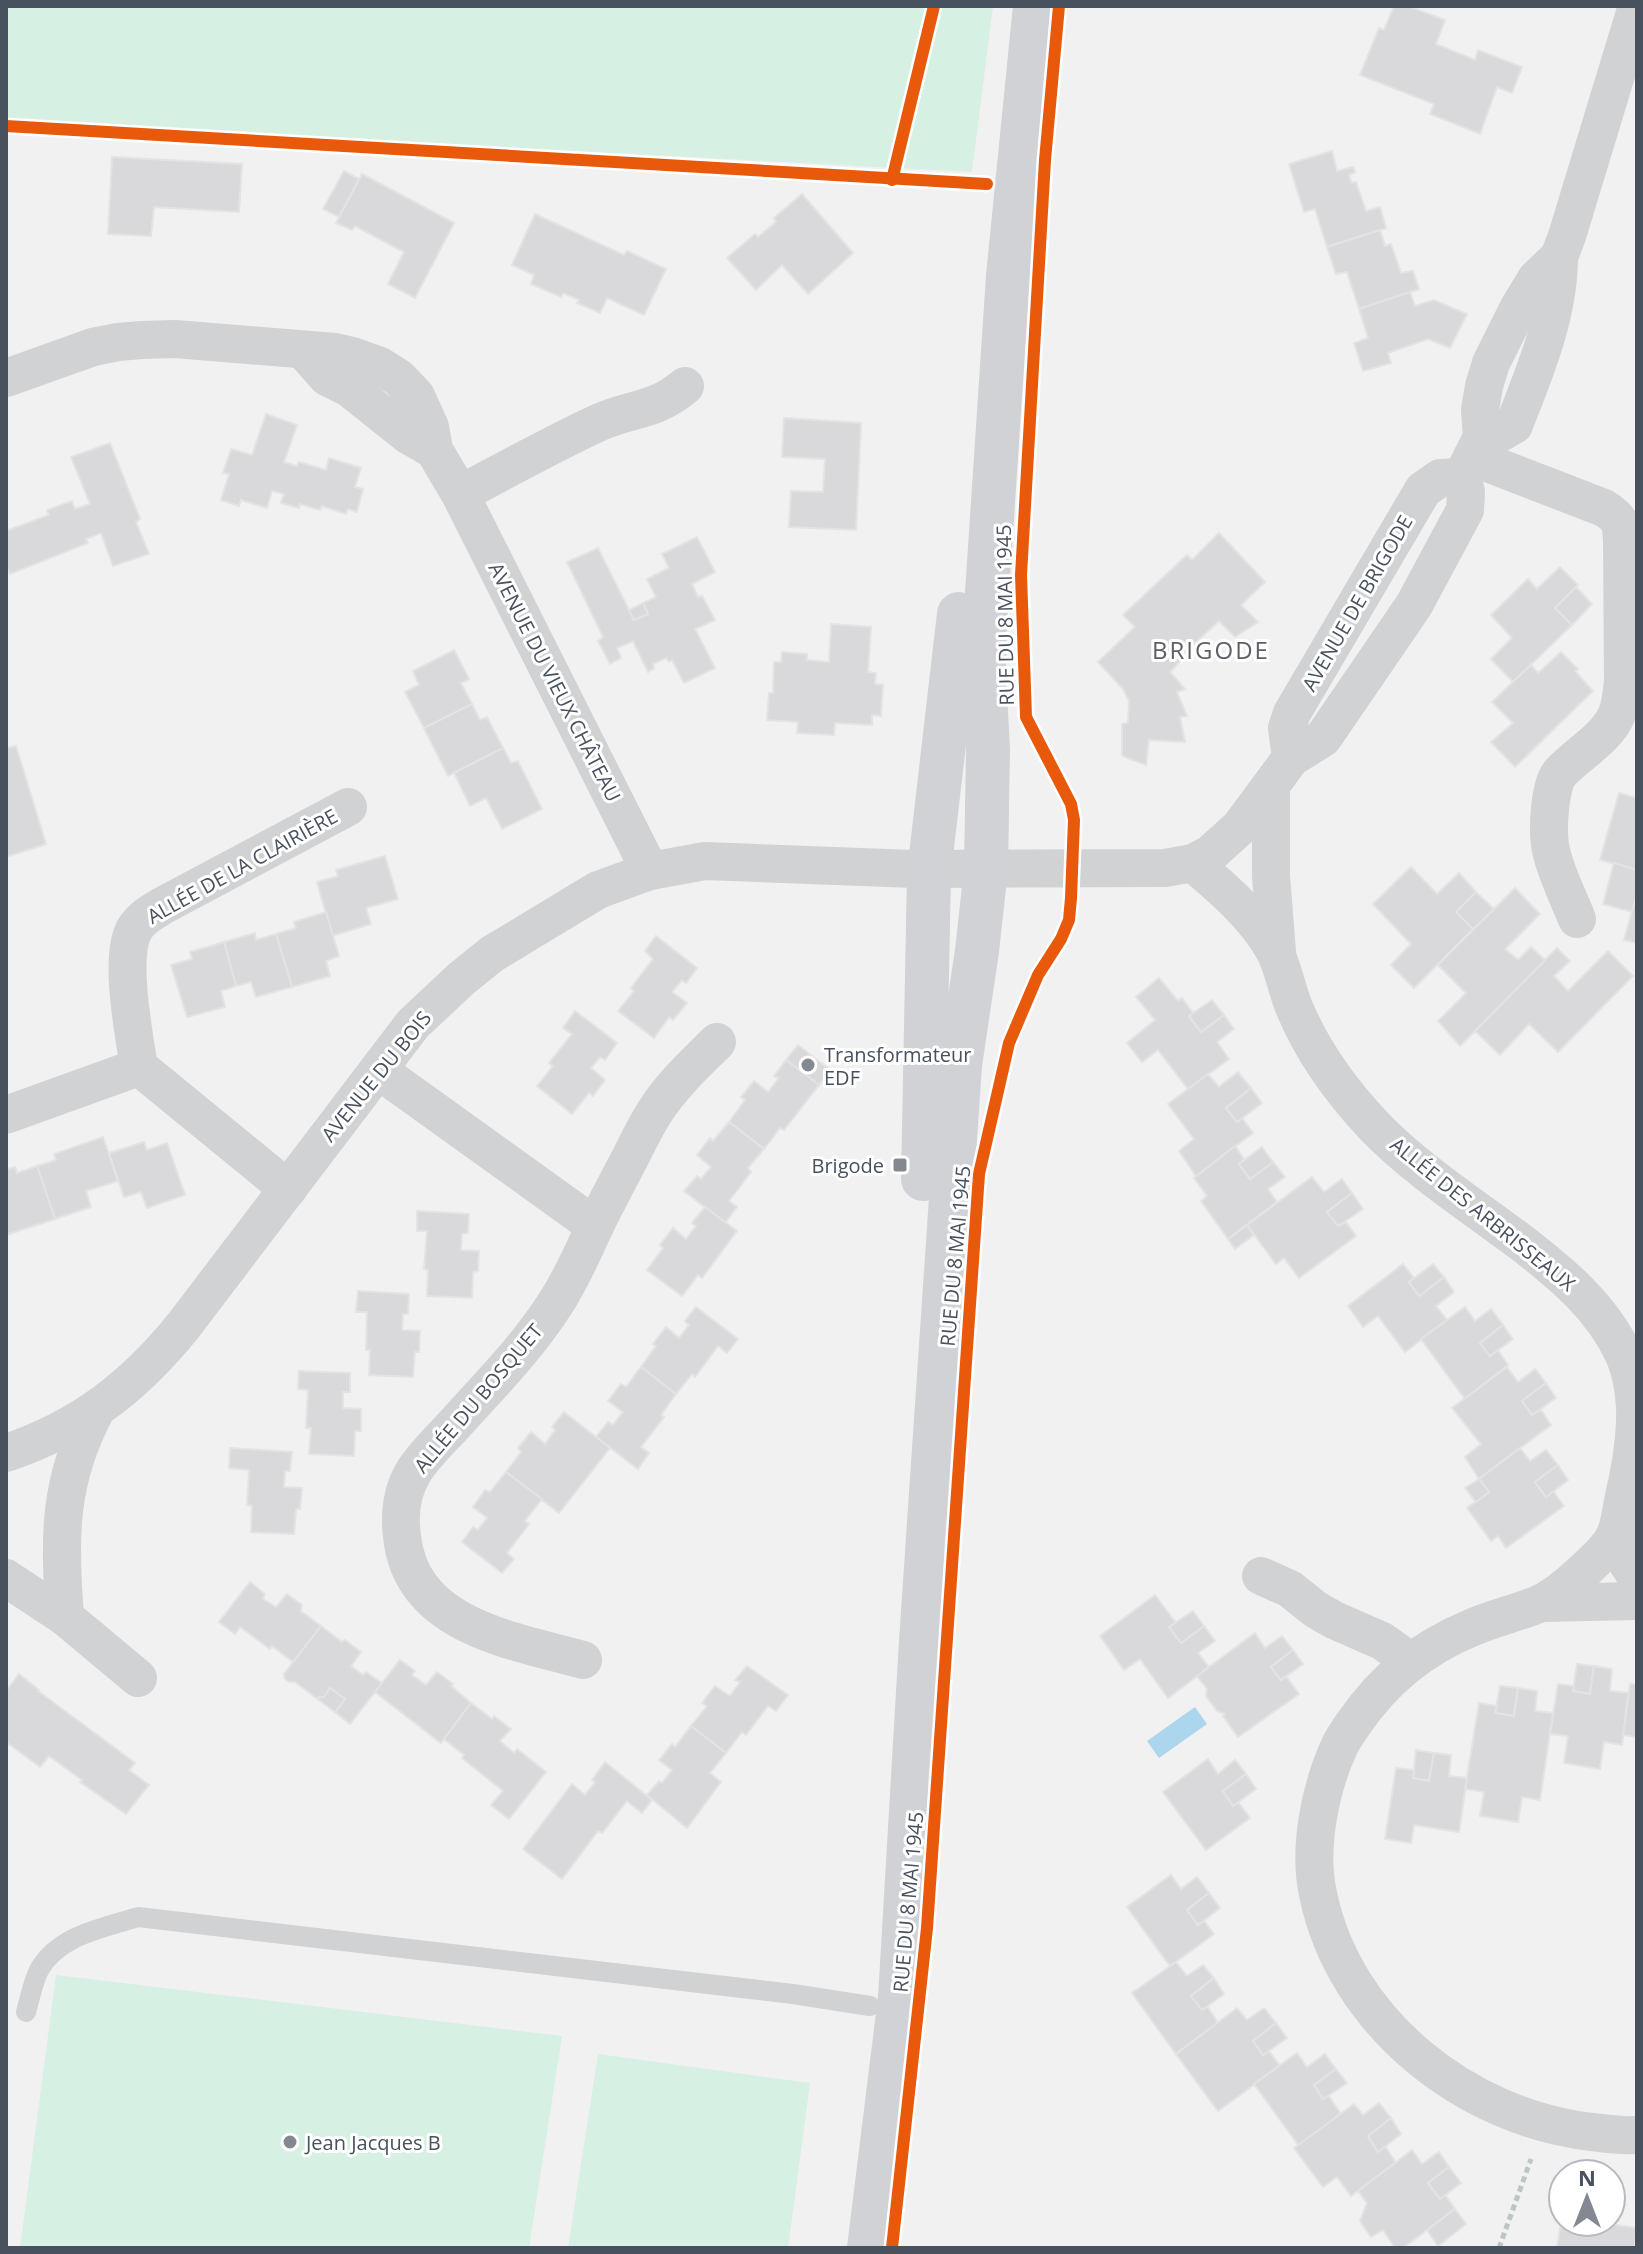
<svg xmlns="http://www.w3.org/2000/svg" width="1643" height="2254" font-family="'Open Sans',sans-serif">
  <rect width="100%" height="100%" fill="#f2f1f1"/>
  <g fill="#d6f0e4">
    <polygon points="6,6 993,6 972,172 6,121"/>
    <polygon points="56,1975 562,2036 529,2248 20,2248"/>
    <polygon points="598,2054 810,2083 788,2248 568,2248"/>
  </g>
  <polygon fill="#acd6ed" points="1195,1707 1207,1724 1159,1758 1147,1741"/>
  <g fill="#d9d9db" stroke="#e3e3e4" stroke-width="2">
    <polygon points="1394,6 1408,6 1445,20 1436,44 1475,60 1478,50 1522,67 1512,93 1497,87 1480,134 1430,114 1434,104 1360,75 1379,28 1384,30"/>
    <polygon points="1332,151 1337,171 1353,167 1355,172 1349,175 1352,183 1356,182 1366,211 1380,207 1386,228 1327,247 1315,209 1304,212 1289,164"/>
    <polygon points="112,157 242,164 239,212 154,207 151,236 108,234"/>
    <polygon points="344,171 359,179 339,217 323,209"/>
    <polygon points="362,174 454,223 415,298 388,284 404,252 355,226 352,230 336,223"/>
    <polygon points="802,194 853,253 808,294 782,265 756,290 727,258 755,234 758,237 776,222 774,218"/>
    <polygon points="535,214 624,255 627,251 666,269 644,315 607,298 600,313 577,303 579,300 563,293 561,297 531,284 534,275 512,265"/>
    <polygon points="1380,230 1385,246 1391,244 1401,273 1413,271 1419,289 1359,309 1347,272 1336,274 1327,247"/>
    <polygon points="1410,292 1415,306 1434,300 1467,314 1450,348 1428,339 1388,353 1391,363 1363,371 1354,343 1368,338 1359,309"/>
    <polygon points="266,414 297,425 284,462 297,466 299,462 326,470 329,458 361,468 355,487 363,489 357,512 348,509 346,514 322,506 320,510 300,504 299,508 281,503 284,494 272,491 267,508 241,500 239,506 221,500 229,474 223,473 231,449 252,455"/>
    <polygon points="784,418 861,423 856,530 789,527 791,491 823,492 825,459 782,457"/>
    <polygon points="110,443 140,519 136,522 149,554 113,566 101,533 86,539 88,543 10,574 6,564 6,531 49,515 47,510 72,501 75,509 90,504 71,457"/>
    <polygon points="1219,533 1265,582 1241,605 1258,622 1235,637 1219,621 1183,654 1185,656 1170,672 1185,689 1177,692 1187,716 1180,717 1185,742 1149,740 1146,765 1127,758 1122,755 1122,724 1128,723 1129,701 1123,689 1098,662 1135,627 1123,615 1187,555 1192,560"/>
    <polygon points="697,537 715,572 692,584 698,597 702,596 715,620 695,629 715,668 684,683 672,660 669,662 666,658 653,664 654,668 648,672 633,641 617,648 621,658 610,664 598,641 603,637 567,562 598,548 634,620 648,614 643,603 656,597 647,579 669,568 662,554"/>
    <polygon points="1560,567 1578,585 1555,608 1572,625 1513,682 1491,659 1512,638 1491,615 1528,579 1537,589"/>
    <polygon points="1576,587 1592,604 1572,625 1555,608"/>
    <polygon points="643,603 648,614 634,620 629,610"/>
    <polygon points="831,624 871,627 868,672 876,673 875,684 883,685 881,716 872,715 872,725 835,723 834,735 797,733 798,722 767,720 769,693 773,693 774,662 781,662 782,652 807,654 807,660 829,662"/>
    <polygon points="454,650 469,679 461,683 472,704 424,728 405,692 419,685 413,671"/>
    <polygon points="1561,652 1578,669 1575,671 1593,691 1515,767 1491,742 1513,723 1492,702 1531,665 1538,673"/>
    <polygon points="472,704 480,720 487,717 503,748 448,776 424,728"/>
    <polygon points="16,746 46,844 6,857 6,748"/>
    <polygon points="503,748 511,763 518,761 542,809 502,829 486,798 470,806 454,773"/>
    <polygon points="1619,793 1637,798 1637,870 1600,860"/>
    <polygon points="385,856 398,899 366,908 371,924 332,936 317,882 338,876 336,870"/>
    <polygon points="1614,863 1637,870 1637,893 1632,912 1603,904"/>
    <polygon points="1411,867 1437,894 1459,873 1476,892 1456,912 1473,929 1414,988 1391,965 1411,944 1373,904"/>
    <polygon points="1515,888 1540,914 1505,949 1518,960 1531,947 1546,961 1460,1046 1438,1021 1466,993 1438,965"/>
    <polygon points="1476,892 1494,909 1473,929 1456,912"/>
    <polygon points="1637,893 1637,943 1624,940"/>
    <polygon points="326,912 339,956 326,961 330,976 292,987 276,934 296,928 294,922"/>
    <polygon points="255,933 256,940 276,934 292,987 256,997 251,982 236,986 224,942"/>
    <polygon points="656,936 697,968 686,983 682,980 672,992 687,1003 673,1020 669,1017 654,1038 618,1011 634,991 631,988 653,959 645,951"/>
    <polygon points="224,942 236,986 221,991 225,1007 187,1017 171,965 192,959 190,952"/>
    <polygon points="1557,948 1570,961 1554,976 1568,991 1608,951 1633,976 1558,1052 1529,1024 1500,1055 1475,1031"/>
    <polygon points="1159,978 1178,1001 1182,998 1193,1013 1189,1016 1201,1032 1224,1015 1234,1029 1217,1042 1229,1059 1188,1089 1158,1050 1142,1062 1127,1043 1155,1020 1136,997"/>
    <polygon points="1212,1000 1224,1015 1201,1032 1189,1016"/>
    <polygon points="575,1011 617,1043 605,1060 600,1057 591,1068 605,1080 593,1096 589,1093 572,1114 537,1086 553,1066 549,1063 572,1034 563,1028"/>
    <polygon points="798,1045 830,1070 819,1085 786,1060"/>
    <polygon points="786,1060 819,1085 784,1130 780,1128 764,1149 729,1122 745,1100 741,1097 754,1081 768,1092 779,1078 774,1076"/>
    <polygon points="1238,1072 1251,1088 1226,1108 1237,1122 1242,1118 1253,1133 1196,1176 1179,1151 1194,1139 1168,1104 1208,1074 1219,1087"/>
    <polygon points="1251,1088 1262,1103 1237,1122 1226,1108"/>
    <polygon points="729,1122 764,1149 748,1168 751,1172 729,1201 737,1207 725,1223 684,1191 697,1176 701,1179 711,1167 697,1155 710,1138 713,1141"/>
    <polygon points="103,1137 118,1181 86,1191 91,1207 55,1219 37,1166 56,1160 54,1154"/>
    <polygon points="144,1142 147,1150 167,1143 185,1195 147,1208 141,1192 124,1197 109,1153"/>
    <polygon points="1235,1146 1244,1159 1239,1164 1250,1179 1273,1162 1285,1177 1268,1189 1277,1202 1228,1239 1201,1201 1207,1196 1194,1178"/>
    <polygon points="1262,1147 1273,1162 1250,1179 1239,1164"/>
    <polygon points="37,1166 55,1219 6,1235 6,1170 15,1167 17,1173"/>
    <polygon points="1312,1177 1324,1192 1342,1179 1352,1193 1327,1212 1338,1226 1346,1222 1356,1236 1299,1278 1284,1258 1276,1264 1247,1225"/>
    <polygon points="1352,1193 1363,1209 1338,1226 1327,1212"/>
    <polygon points="705,1207 737,1231 702,1278 698,1275 682,1296 647,1270 663,1248 660,1245 673,1228 686,1239 696,1226 692,1223"/>
    <polygon points="417,1211 469,1214 468,1233 462,1234 461,1250 479,1251 478,1271 473,1272 472,1298 427,1296 428,1270 424,1269 427,1231 417,1231"/>
    <polygon points="1247,1225 1254,1235 1235,1249 1228,1239"/>
    <polygon points="1403,1264 1414,1278 1409,1282 1419,1296 1444,1277 1454,1292 1436,1306 1447,1320 1405,1352 1378,1316 1363,1327 1348,1306"/>
    <polygon points="1433,1264 1444,1277 1419,1296 1409,1282"/>
    <polygon points="358,1291 409,1294 408,1314 403,1314 402,1330 420,1331 419,1352 415,1352 413,1377 369,1375 370,1350 366,1350 367,1312 356,1312"/>
    <polygon points="696,1307 738,1339 727,1353 718,1346 695,1377 692,1374 676,1394 641,1367 656,1346 653,1344 666,1327 679,1338 689,1325 685,1321"/>
    <polygon points="1465,1307 1475,1321 1491,1309 1503,1325 1480,1343 1490,1356 1498,1350 1508,1365 1465,1399 1421,1339"/>
    <polygon points="1503,1325 1513,1339 1490,1356 1480,1343"/>
    <polygon points="641,1367 676,1394 661,1415 664,1417 641,1447 649,1453 638,1469 596,1437 608,1422 613,1425 623,1412 608,1401 621,1384 626,1387"/>
    <polygon points="1507,1367 1518,1382 1535,1369 1546,1383 1522,1401 1532,1415 1541,1410 1551,1425 1479,1479 1465,1457 1481,1444 1452,1408"/>
    <polygon points="299,1371 350,1373 350,1392 343,1392 343,1408 361,1409 361,1431 355,1431 354,1456 309,1454 311,1428 306,1428 308,1390 298,1389"/>
    <polygon points="1546,1383 1556,1398 1532,1415 1522,1401"/>
    <polygon points="564,1412 610,1448 559,1513 506,1472 521,1452 518,1448 531,1432 545,1444 555,1430 552,1427"/>
    <polygon points="230,1448 292,1452 290,1471 285,1471 284,1487 302,1488 300,1509 296,1509 294,1534 251,1532 252,1506 247,1505 249,1470 229,1468"/>
    <polygon points="1520,1448 1530,1461 1546,1450 1558,1465 1535,1482 1546,1497 1553,1491 1564,1506 1506,1548 1498,1536 1491,1541 1467,1508 1489,1492 1479,1479"/>
    <polygon points="1558,1465 1568,1480 1546,1497 1535,1482"/>
    <polygon points="506,1472 542,1499 525,1521 529,1524 507,1553 514,1559 502,1573 462,1542 473,1527 478,1530 487,1518 473,1507 485,1490 490,1492"/>
    <polygon points="1479,1479 1489,1492 1476,1502 1465,1488"/>
    <polygon points="250,1582 265,1594 263,1599 276,1607 287,1594 302,1605 301,1611 321,1626 293,1662 272,1646 270,1649 240,1627 235,1634 219,1622"/>
    <polygon points="1155,1595 1176,1623 1169,1627 1181,1643 1204,1626 1215,1641 1198,1653 1209,1667 1168,1698 1140,1659 1124,1670 1100,1636"/>
    <polygon points="1193,1611 1204,1626 1181,1643 1169,1627"/>
    <polygon points="321,1626 342,1642 345,1640 361,1652 351,1666 363,1675 366,1672 382,1683 350,1724 335,1712 345,1699 330,1688 324,1697 316,1698 295,1682 289,1682 285,1679 284,1674"/>
    <polygon points="1255,1633 1265,1648 1282,1636 1293,1650 1271,1667 1281,1680 1286,1676 1299,1694 1238,1737 1223,1716 1225,1714 1217,1711 1206,1696 1207,1689 1197,1676"/>
    <polygon points="1293,1650 1303,1664 1281,1680 1271,1667"/>
    <polygon points="400,1660 415,1671 412,1675 426,1685 437,1672 453,1684 451,1686 471,1703 441,1743 375,1692"/>
    <polygon points="1577,1664 1594,1666 1590,1694 1573,1691"/>
    <polygon points="747,1666 788,1695 776,1711 768,1706 746,1735 742,1732 726,1753 691,1726 707,1706 702,1703 715,1686 730,1696 740,1682 735,1680"/>
    <polygon points="1594,1666 1612,1669 1610,1691 1629,1693 1622,1745 1604,1742 1600,1769 1564,1763 1568,1736 1550,1734 1558,1684 1574,1686 1573,1691 1590,1694"/>
    <polygon points="19,1674 39,1690 38,1691 135,1763 129,1770 149,1785 126,1814 80,1782 82,1780 49,1756 40,1767 6,1742 6,1691"/>
    <polygon points="1630,1684 1637,1685 1637,1737 1623,1735"/>
    <polygon points="1500,1686 1518,1688 1514,1716 1495,1713"/>
    <polygon points="330,1688 345,1699 335,1712 316,1698 324,1697"/>
    <polygon points="1518,1688 1537,1691 1535,1711 1553,1713 1540,1800 1522,1797 1518,1822 1480,1816 1484,1792 1465,1789 1479,1703 1497,1706 1495,1713 1514,1716"/>
    <polygon points="471,1703 492,1719 494,1716 511,1729 500,1741 514,1753 517,1749 546,1772 509,1819 491,1805 503,1791 462,1758 464,1755 444,1739"/>
    <polygon points="691,1726 726,1753 710,1773 721,1782 687,1828 647,1795 659,1781 662,1783 672,1770 659,1760 672,1744 675,1747"/>
    <polygon points="1416,1750 1434,1753 1429,1781 1413,1778"/>
    <polygon points="1434,1753 1451,1755 1449,1776 1467,1778 1459,1832 1414,1825 1411,1843 1385,1839 1396,1768 1414,1770 1413,1778 1429,1781"/>
    <polygon points="1208,1759 1218,1774 1235,1760 1246,1774 1223,1791 1233,1806 1238,1802 1250,1818 1206,1850 1163,1792"/>
    <polygon points="605,1762 652,1800 642,1813 627,1801 602,1833 598,1831 562,1879 523,1849 572,1784 585,1795 595,1782 592,1780"/>
    <polygon points="1246,1774 1256,1789 1233,1806 1223,1791"/>
    <polygon points="1171,1875 1181,1889 1197,1877 1209,1893 1187,1910 1198,1925 1204,1921 1214,1934 1170,1966 1127,1907"/>
    <polygon points="1209,1893 1220,1908 1198,1925 1187,1910"/>
    <polygon points="1176,1962 1187,1976 1203,1965 1214,1978 1191,1996 1202,2010 1207,2006 1218,2023 1176,2054 1132,1993"/>
    <polygon points="1214,1978 1224,1994 1202,2010 1191,1996"/>
    <polygon points="1237,2008 1247,2020 1264,2008 1276,2023 1253,2041 1263,2055 1269,2051 1280,2066 1218,2111 1176,2054"/>
    <polygon points="1276,2023 1287,2038 1263,2055 1253,2041"/>
    <polygon points="1297,2053 1307,2067 1325,2054 1336,2069 1314,2085 1323,2099 1328,2095 1341,2114 1299,2146 1254,2084"/>
    <polygon points="1336,2069 1347,2083 1323,2099 1314,2085"/>
    <polygon points="1379,2103 1391,2118 1368,2136 1378,2152 1385,2146 1396,2163 1351,2196 1337,2177 1323,2187 1294,2148 1354,2104 1363,2115"/>
    <polygon points="1391,2118 1401,2134 1378,2152 1368,2136"/>
    <polygon points="1412,2150 1422,2164 1439,2152 1449,2167 1428,2183 1440,2199 1445,2195 1455,2209 1403,2248 1395,2248 1383,2230 1371,2237 1360,2221 1367,2203 1358,2191"/>
    <polygon points="1449,2167 1461,2183 1440,2199 1428,2183"/>
    <polygon points="1611,2202 1619,2203 1616,2225 1637,2228 1634,2248 1557,2248 1562,2217 1563,2222 1578,2222 1578,2228 1595,2230 1596,2222 1611,2222"/>
    <polygon points="1455,2209 1466,2224 1438,2246 1427,2230"/>
  </g>
  <g fill="none" stroke-linecap="round" stroke-linejoin="round">
    <polyline stroke="#bcc6c5" stroke-width="5" stroke-dasharray="6 4" stroke-linecap="butt" points="1499,2248 1531,2159"/>
    <path stroke="#d0d2d4" stroke-width="20" d="M 26,2012 C 30,1998 33,1982 39,1970 C 59,1935 103,1928 138,1917 L 793,1994 L 870,2006"/>
    <g stroke="#d0d2d4" stroke-width="38">
      <polyline points="304,351 327,377 349,388 408,435 434,450"/>
      <polyline points="6,378 93,347 118,342 142,340 175,339 335,352 352,356 380,366 399,378 416,396 430,427 434,450 460,494 650,871"/>
      <path d="M 1482,437 L 1500,433 L 1514,425 C 1535,371 1559,315 1559,257"/>
      <path d="M 1472,457 L 1604,508 C 1620,518 1621,522 1622,541 L 1637,546"/>
      <path d="M 460,494 C 506,470 552,444 600,422 C 634,407 654,412 685,386"/>
      <polyline points="1291,758 1287,728 1292,713 1423,490 1440,478 1462,477"/>
      <polyline points="1271,788 1271,876 1277,952"/>
      <path d="M 1193,863 C 1223,889 1253,914 1273,948 C 1283,965 1286,988 1294,1007 C 1312,1051 1342,1092 1374,1126 C 1414,1168 1475,1208 1522,1243 C 1563,1275 1602,1307 1624,1355 C 1631,1371 1634,1390 1635,1407 C 1636,1438 1631,1466 1624,1496 C 1621,1510 1620,1527 1613,1539 C 1607,1550 1597,1558 1589,1566 C 1574,1580 1558,1595 1539,1604 C 1517,1613 1493,1618 1471,1628 C 1422,1648 1384,1679 1354,1723 C 1349,1730 1344,1737 1340,1745 C 1320,1788 1308,1848 1318,1894 C 1344,2022 1466,2118 1592,2132 C 1607,2134 1622,2136 1637,2135"/>
      <path d="M 1577,919 C 1569,899 1555,871 1551,850 C 1547,833 1549,786 1560,773 C 1577,754 1605,740 1616,716 C 1621,705 1622,692 1623,680 L 1622,541"/>
      <path d="M 139,1067 C 134,1035 119,958 134,930 C 141,918 151,913 162,906 L 348,807"/>
      <polyline points="378,1070 595,1226"/>
      <polyline points="6,1115 139,1067 288,1189"/>
      <path d="M 96,1410 C 58,1481 59,1539 65,1617 L 138,1678"/>
      <path d="M 6,1453 C 81,1428 135,1386 184,1325 L 413,1024 L 461,979 L 492,954 L 598,890 L 650,871 L 705,861 L 914,869 L 1165,868 L 1193,863 L 1210,854 L 1240,827 L 1291,758 L 1323,738 L 1414,605 L 1465,510 L 1466,492 L 1462,477 L 1482,437 L 1480,410 L 1484,386 L 1491,363 L 1519,307 L 1536,279 L 1559,257 L 1567,236 L 1637,6"/>
      <polyline points="1615,1538 1621,1553 1637,1578"/>
      <polyline points="1261,1576 1290,1589 1315,1609 1334,1620 1382,1641 1410,1661"/>
      <polyline points="6,1578 65,1617"/>
      <polyline points="1542,1603 1637,1601"/>
      <path d="M 583,1660 C 512,1640 411,1627 402,1536 C 399,1514 402,1490 414,1471 C 425,1454 440,1440 454,1425 C 489,1386 527,1348 555,1304 C 571,1280 582,1254 594,1228 C 605,1205 618,1181 630,1158 C 638,1142 646,1125 656,1110 C 673,1084 695,1064 717,1042"/>
    </g>
    <g stroke="#d0d2d6" stroke-width="44">
      <polyline points="923,1179 929,873 959,614"/>
      <polyline points="869,2248 900,1998 921,1641 960,1065 977,951 986,869 988,750 984,675 985,623 1008,276 1035,6"/>
    </g>
    <defs>
      <g id="cycleway">
        <polyline points="6,126 987,184"/>
        <polyline points="892,180 934,6"/>
        <polyline points="892,2248 927,1928 979,1174 1009,1043 1038,975 1061,939 1069,920 1071,898 1074,820 1071,804 1026,717 1021,575 1045,160 1059,6"/>
      </g>
    </defs>
    <use href="#cycleway" stroke="#fff" stroke-width="17"/>
    <use href="#cycleway" stroke="#e8590c" stroke-width="12"/>
  </g>
  <g fill="#848991" stroke="#fff" stroke-width="3">
    <circle cx="808" cy="1065" r="8"/>
    <rect x="892" y="1157" width="16" height="16" rx="4"/>
    <circle cx="290" cy="2142" r="8"/>
  </g>
  <g text-anchor="middle" dominant-baseline="central" stroke-width="6" stroke-linejoin="round" paint-order="stroke">
    <g font-size="20" fill="#48515e" stroke="#fff">
      <text transform="translate(1357 603) rotate(-60)">AVENUE DE BRIGODE</text>
      <text transform="translate(1005 615) rotate(-91)">RUE DU 8 MAI 1945</text>
      <text transform="translate(555 682) rotate(63)">AVENUE DU VIEUX CHÂTEAU</text>
      <text transform="translate(242 866) rotate(-29)">ALLÉE DE LA CLAIRIÈRE</text>
      <text transform="translate(376 1076) rotate(-51)">AVENUE DU BOIS</text>
      <text transform="translate(1483 1214) rotate(39)">ALLÉE DES ARBRISSEAUX</text>
      <text transform="translate(955 1256) rotate(-85)">RUE DU 8 MAI 1945</text>
      <text transform="translate(478 1398) rotate(-50)">ALLÉE DU BOSQUET</text>
      <text transform="translate(908 1902) rotate(-85)">RUE DU 8 MAI 1945</text>
    </g>
    <g font-size="20" fill="#48515e" stroke="#fff" text-anchor="start">
      <text x="824" y="1054">Transformateur<tspan x="824" dy="23">EDF</tspan></text>
      <text x="884" y="1165" text-anchor="end">Brigode</text>
      <text x="306" y="2142">Jean Jacques B</text>
    </g>
    <g font-size="24" letter-spacing="2" fill="#5d5f65" stroke="#fff">
      <text x="1211" y="649">BRIGODE</text>
    </g>
  </g>
  <rect width="1643" height="2254" fill="none" stroke="#48515e" stroke-width="16"/>
  <g transform="translate(1587 2198)"><circle r="38" fill="#ffffff" stroke="#b6b9bf" stroke-width="2"/>
  <path d="M0-6L14 30L0 20L-14 30Z" fill="#848991"/>
  <text y="-12" font-size="22" font-weight="bold" text-anchor="middle" fill="#48515e">N</text>
  </g>
</svg>
